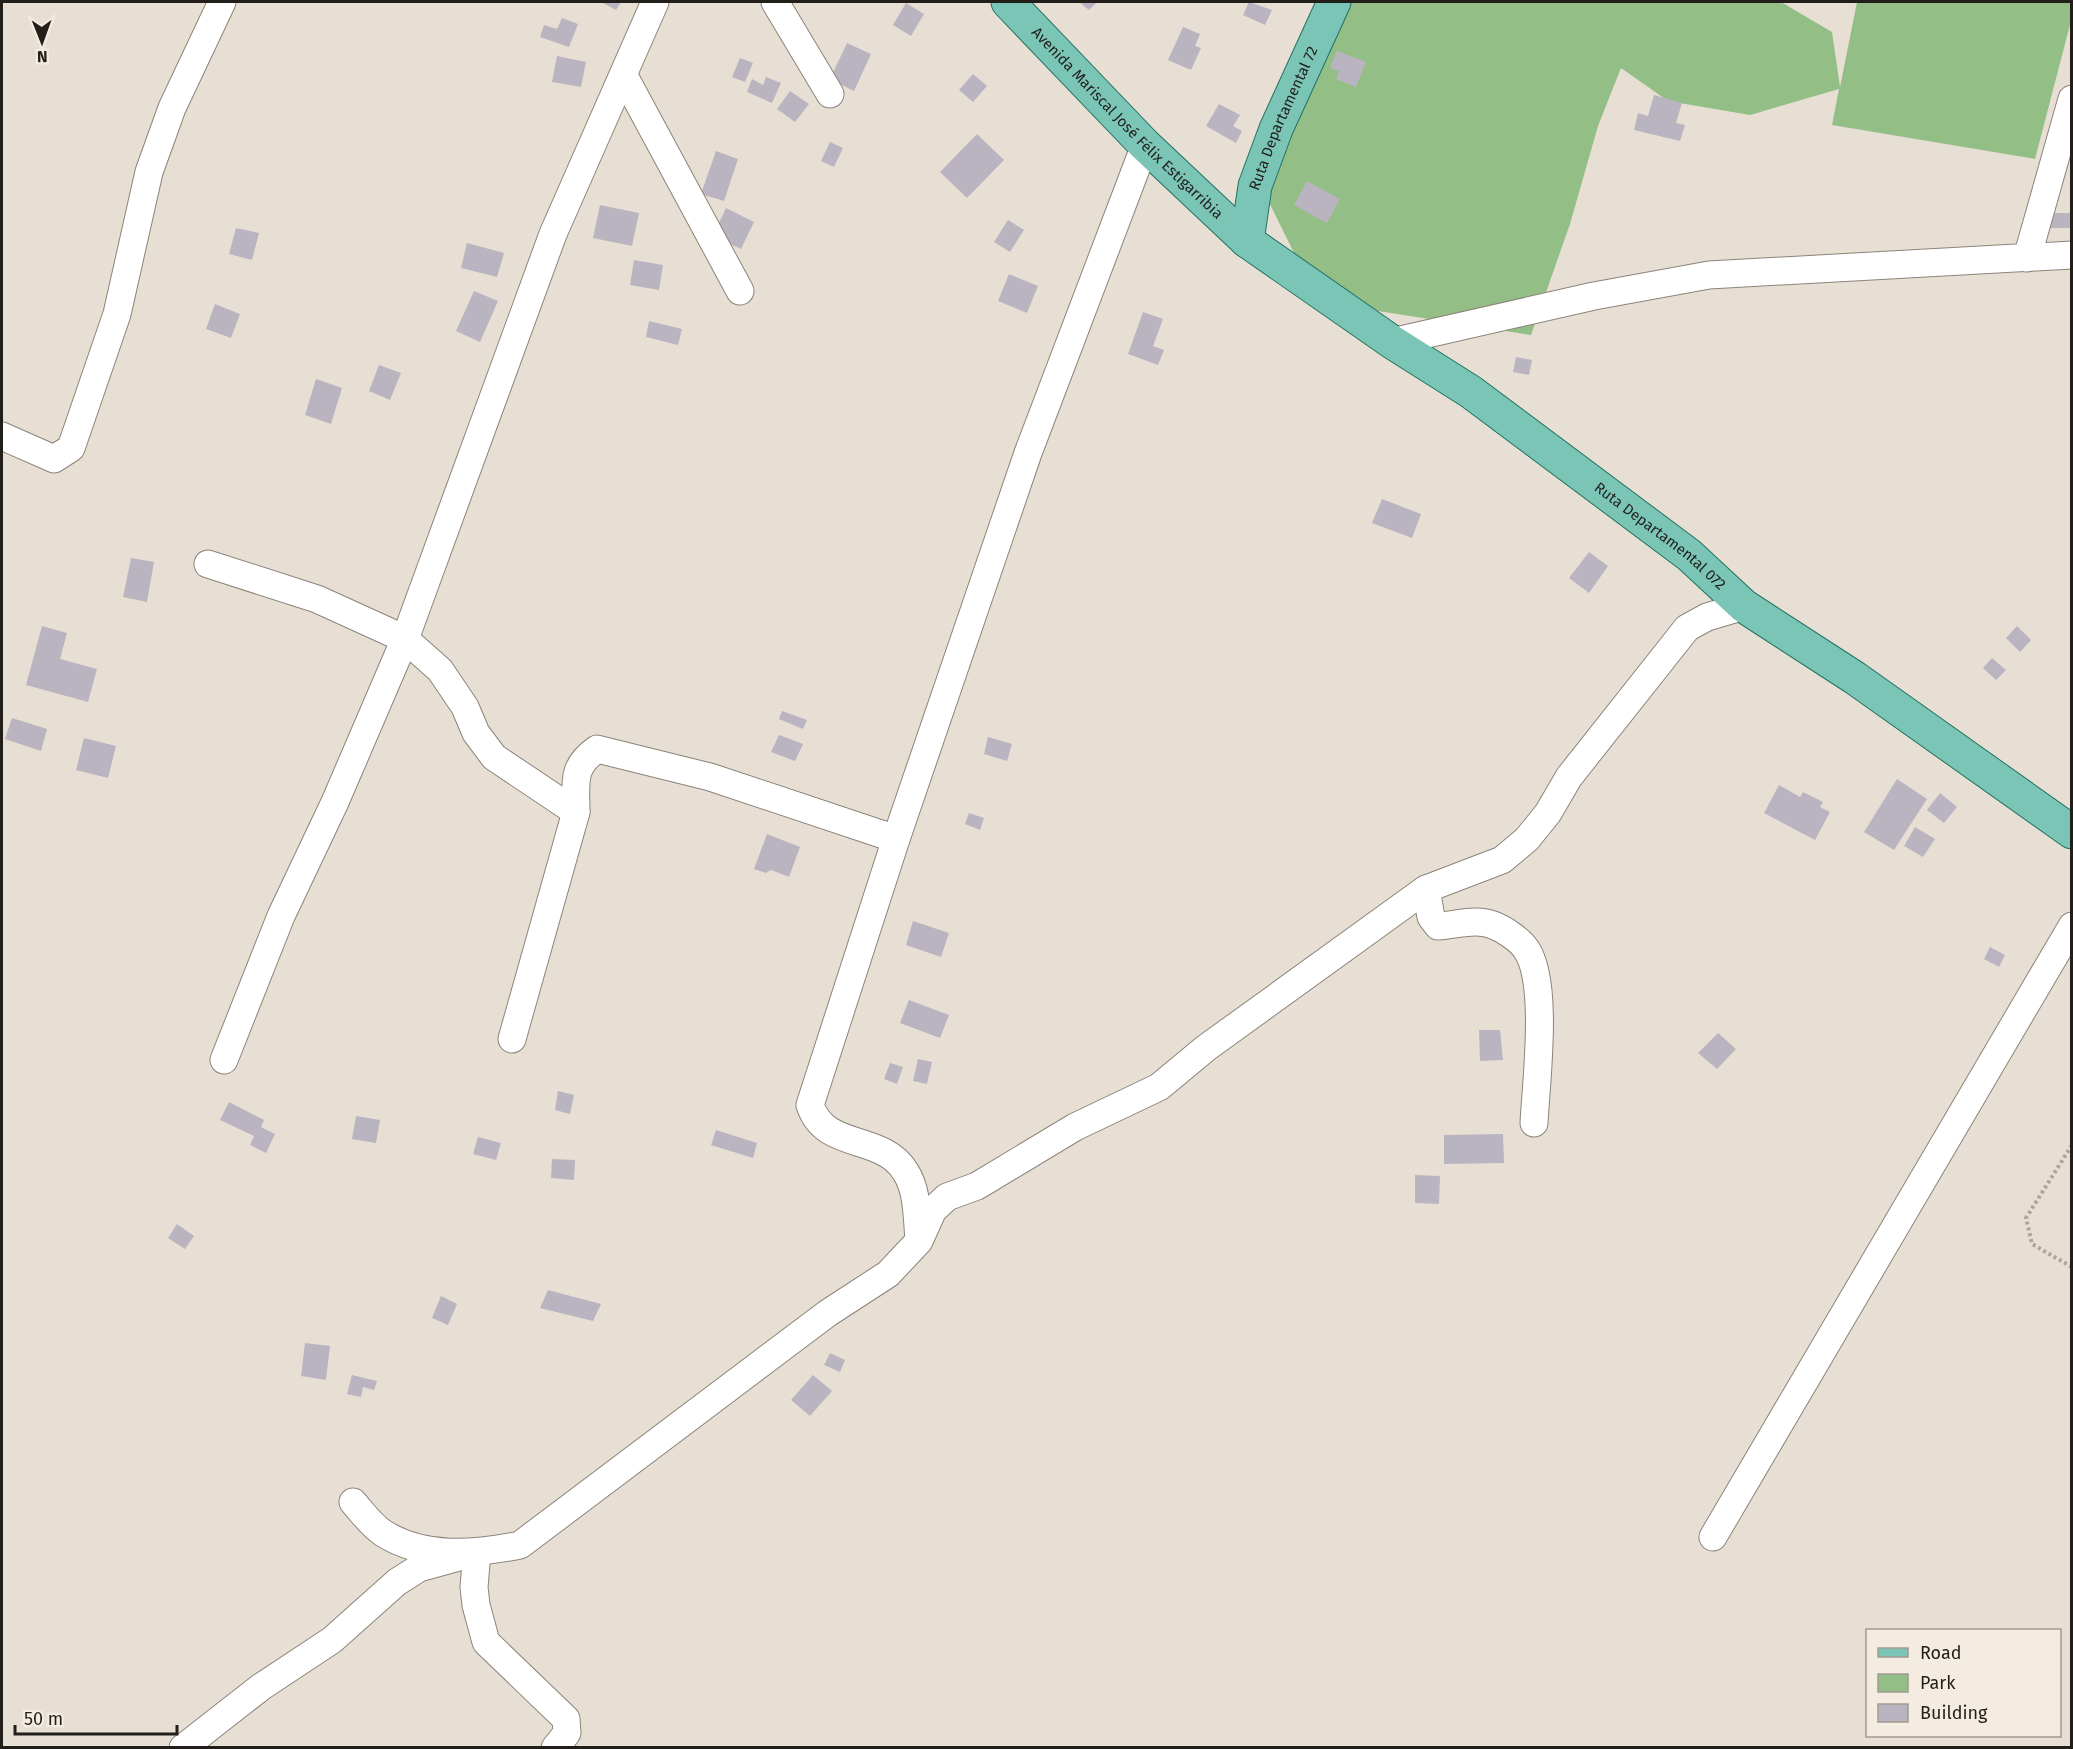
<svg xmlns="http://www.w3.org/2000/svg" width="2073" height="1749" font-family="'Fira Sans',sans-serif">
  <rect width="100%" height="100%" fill="#e8dfd4"/>
  <polygon fill="#93bf86" points="1348,2 1781,2 1832,32 1840,87 1857,2 2071,2 2071,21 2035,159 1832,125 1839,89 1750,115 1668,101 1621,68 1598,126 1570,224 1531,335 1359,308 1294,253 1266,196 1293,122"/>
  <g fill="#b9b4c0">
    <polygon points="601,2 621,2 616,10"/>
    <polygon points="1079,2 1097,2 1089,10"/>
    <polygon points="1249,2 1272,10 1265,25 1243,15"/>
    <polygon points="906,3 924,14 911,36 893,25"/>
    <polygon points="562,18 578,24 569,47 540,37 544,25 557,29"/>
    <polygon points="1183,27 1200,34 1195,46 1201,48 1191,70 1168,60"/>
    <polygon points="847,43 871,54 854,91 830,79"/>
    <polygon points="1337,51 1366,62 1356,87 1336,79 1339,71 1330,68"/>
    <polygon points="557,56 586,62 581,87 552,82"/>
    <polygon points="740,58 753,63 745,82 732,77"/>
    <polygon points="973,74 987,86 973,102 959,90"/>
    <polygon points="766,77 781,83 772,103 747,92 752,79 763,85"/>
    <polygon points="790,91 809,104 795,122 777,109"/>
    <polygon points="1654,95 1682,103 1676,123 1685,125 1680,141 1634,130 1638,113 1648,116"/>
    <polygon points="1219,104 1240,115 1233,126 1242,131 1236,143 1206,126"/>
    <polygon points="977,134 1004,160 967,198 940,172"/>
    <polygon points="830,142 843,148 834,167 821,161"/>
    <polygon points="716,151 738,159 724,201 701,194"/>
    <polygon points="1307,181 1340,199 1327,223 1294,205"/>
    <polygon points="600,205 639,213 632,246 593,238"/>
    <polygon points="726,208 754,222 741,249 713,236"/>
    <rect x="2048" y="213" width="24" height="15"/>
    <polygon points="1008,220 1024,230 1010,252 994,242"/>
    <polygon points="236,228 259,233 252,260 229,254"/>
    <polygon points="467,243 504,253 497,277 461,268"/>
    <polygon points="634,260 663,265 659,290 630,285"/>
    <polygon points="1009,274 1038,286 1027,313 998,301"/>
    <polygon points="474,291 498,301 480,342 456,331"/>
    <polygon points="215,304 240,314 231,338 206,329"/>
    <polygon points="1143,312 1163,319 1153,346 1164,350 1158,365 1128,354"/>
    <polygon points="649,321 682,329 678,345 646,337"/>
    <polygon points="1516,357 1532,360 1529,375 1513,372"/>
    <polygon points="379,365 401,373 390,400 369,391"/>
    <polygon points="316,379 342,388 331,424 305,415"/>
    <polygon points="1382,499 1421,514 1412,538 1372,523"/>
    <polygon points="1589,552 1608,566 1589,593 1569,578"/>
    <polygon points="131,558 154,562 147,602 123,597"/>
    <polygon points="42,626 67,633 60,659 97,669 88,702 26,685"/>
    <polygon points="2017,626 2031,640 2020,652 2006,638"/>
    <polygon points="1992,658 2006,670 1996,680 1983,668"/>
    <polygon points="782,711 807,720 803,729 779,719"/>
    <polygon points="12,718 47,729 41,751 5,739"/>
    <polygon points="779,735 803,744 795,761 771,752"/>
    <polygon points="988,737 1012,744 1007,761 984,754"/>
    <polygon points="84,738 116,746 108,778 76,770"/>
    <polygon points="1897,779 1927,799 1894,850 1864,832"/>
    <polygon points="1779,785 1800,797 1803,792 1823,802 1820,807 1830,812 1815,840 1764,813"/>
    <polygon points="1940,793 1957,807 1944,823 1927,810"/>
    <polygon points="969,813 984,818 980,830 965,824"/>
    <polygon points="1915,827 1935,839 1923,857 1904,846"/>
    <polygon points="767,834 800,847 789,877 771,870 766,873 754,869"/>
    <polygon points="913,921 949,933 941,957 906,945"/>
    <polygon points="1990,947 2005,955 1999,967 1984,959"/>
    <polygon points="909,1000 949,1015 940,1038 900,1023"/>
    <polygon points="1479,1030 1500,1030 1503,1060 1480,1061"/>
    <polygon points="1718,1033 1736,1049 1717,1069 1698,1053"/>
    <polygon points="918,1059 932,1062 927,1084 913,1081"/>
    <polygon points="890,1063 903,1067 897,1084 884,1079"/>
    <polygon points="558,1091 574,1095 570,1114 555,1110"/>
    <polygon points="229,1102 264,1120 261,1127 275,1134 266,1153 250,1145 254,1136 220,1120"/>
    <polygon points="356,1116 380,1120 376,1143 352,1139"/>
    <polygon points="716,1130 757,1143 753,1158 711,1145"/>
    <polygon points="1503,1134 1504,1163 1444,1164 1444,1135"/>
    <polygon points="478,1137 501,1143 496,1160 473,1154"/>
    <polygon points="552,1159 575,1160 574,1180 551,1178"/>
    <polygon points="1415,1175 1440,1176 1439,1204 1415,1203"/>
    <polygon points="177,1224 194,1236 185,1249 168,1238"/>
    <polygon points="548,1290 601,1304 593,1321 540,1308"/>
    <polygon points="441,1296 457,1304 448,1325 432,1318"/>
    <polygon points="305,1343 330,1346 326,1380 301,1376"/>
    <polygon points="830,1353 845,1360 840,1372 824,1365"/>
    <polygon points="352,1375 377,1381 374,1390 363,1387 361,1397 347,1394"/>
    <polygon points="813,1375 832,1391 810,1416 791,1400"/>
  </g>
  <g fill="none" stroke-linecap="round" stroke-linejoin="round">
    <defs>
      <g id="minor">
        <polyline points="775,2 830,94"/>
        <polyline points="624,76 740,291"/>
        <polyline points="2027,258 2072,99"/>
        <polyline points="1392,342 1594,296 1709,275 2072,255"/>
        <polyline points="2,436 54,459 71,448 117,314 149,172 172,108 222,2"/>
        <polyline points="208,564 317,599 405,639 440,670 465,707 476,733 494,757 576,812"/>
        <path d="M 1426,889 L 1431,917 L 1438,926 C 1457,925 1476,918 1493,925 C 1504,929 1520,940 1526,949 C 1549,981 1536,1083 1534,1123"/>
        <path d="M 512,1039 L 576,812 C 576,783 571,767 597,749 L 710,777 L 896,839"/>
        <polyline points="224,1060 281,916 335,802 405,639 553,234 655,2"/>
        <path d="M 919,1240 C 917,1219 918,1190 905,1171 C 881,1133 825,1151 810,1105 L 896,839 L 1028,453 L 1145,145"/>
        <path d="M 353,1502 C 362,1512 371,1525 383,1533 C 424,1559 474,1554 520,1545 L 828,1313 L 888,1274 L 919,1241 L 933,1210 L 947,1197 L 977,1186 L 1075,1127 L 1159,1087 L 1206,1048 L 1426,889 L 1502,860 L 1527,839 L 1548,813 L 1569,777 L 1687,628 L 1707,617 L 1744,606"/>
        <polyline points="1713,1537 2072,926"/>
        <polyline points="183,1748 261,1687 332,1640 397,1582 419,1568 477,1552 474,1587 476,1605 486,1642 566,1719 567,1733 555,1748"/>
      </g>
      <g id="major">
        <path id="s1" d="M 1008,2 L 1145,145 L 1247,241 L 1392,342 L 1471,392 L 1689,555 L 1744,606 L 1855,678 L 2072,832"/>
        <path id="s2" d="M 1247,241 L 1255,186 L 1276,129 L 1334,2"/>
      </g>
    </defs>
    <use href="#minor" stroke="#8c837a" stroke-width="29"/>
    <use href="#major" stroke="#217261" stroke-width="35"/>
    <polyline stroke="#aca59c" stroke-width="4" stroke-dasharray="3 3" stroke-linecap="butt" points="2072,1145 2026,1218 2032,1244 2072,1267"/>
    <use href="#minor" stroke="#fff" stroke-width="27"/>
    <use href="#major" stroke="#7ac5b6" stroke-width="33"/>
  </g>
  <g text-anchor="middle" dominant-baseline="central" stroke-width="6" stroke-linejoin="round" paint-order="stroke">
    <g font-size="15" fill="#221f1b" stroke="#f5ece1">
      <text stroke="none"><textPath href="#s2" startOffset="129">Ruta Departamental 72</textPath></text>
      <text stroke="none"><textPath href="#s1" startOffset="170">Avenida Mariscal José Félix Estigarribia</textPath></text>
      <text stroke="none"><textPath href="#s1" startOffset="846">Ruta Departamental 072</textPath></text>
    </g>
  </g>
  <rect width="2073" height="1749" fill="none" stroke="#221f1b" stroke-width="6"/>
  <rect x="1866" y="1629" width="195" height="108" fill="#f5ece1" stroke="#a19a92" stroke-width="1.5"/>
  <rect x="1878" y="1648" width="30" height="9" fill="#7ac5b6" stroke="#a19a92" stroke-width="1.5"/>
  <text x="1920" y="1659" font-size="18" fill="#221f1b">Road</text>
  <rect x="1878" y="1674" width="30" height="18" fill="#93bf86" stroke="#a19a92" stroke-width="1.5"/>
  <text x="1920" y="1689" font-size="18" fill="#221f1b">Park</text>
  <rect x="1878" y="1704" width="30" height="18" fill="#b9b4c0" stroke="#a19a92" stroke-width="1.5"/>
  <text x="1920" y="1719" font-size="18" fill="#221f1b">Building</text>
  <g transform="translate(42 42) rotate(179)" stroke="#f5ece1" stroke-width="4.5" paint-order="stroke">
  <path d="M0-4.5L10 22L0 15L-10 22Z" fill="#221f1b"/>
  <text y="-9" font-size="16" font-weight="bold" text-anchor="middle" fill="#221f1b">N</text>
  </g>
  <path d="M15 1725v9h162v-9" fill="none" stroke="#221f1b" stroke-width="3"/>
  <text x="24" y="1725" font-size="18" fill="#221f1b" stroke="#f5ece1" stroke-width="4.5" paint-order="stroke">50 m</text>
</svg>
